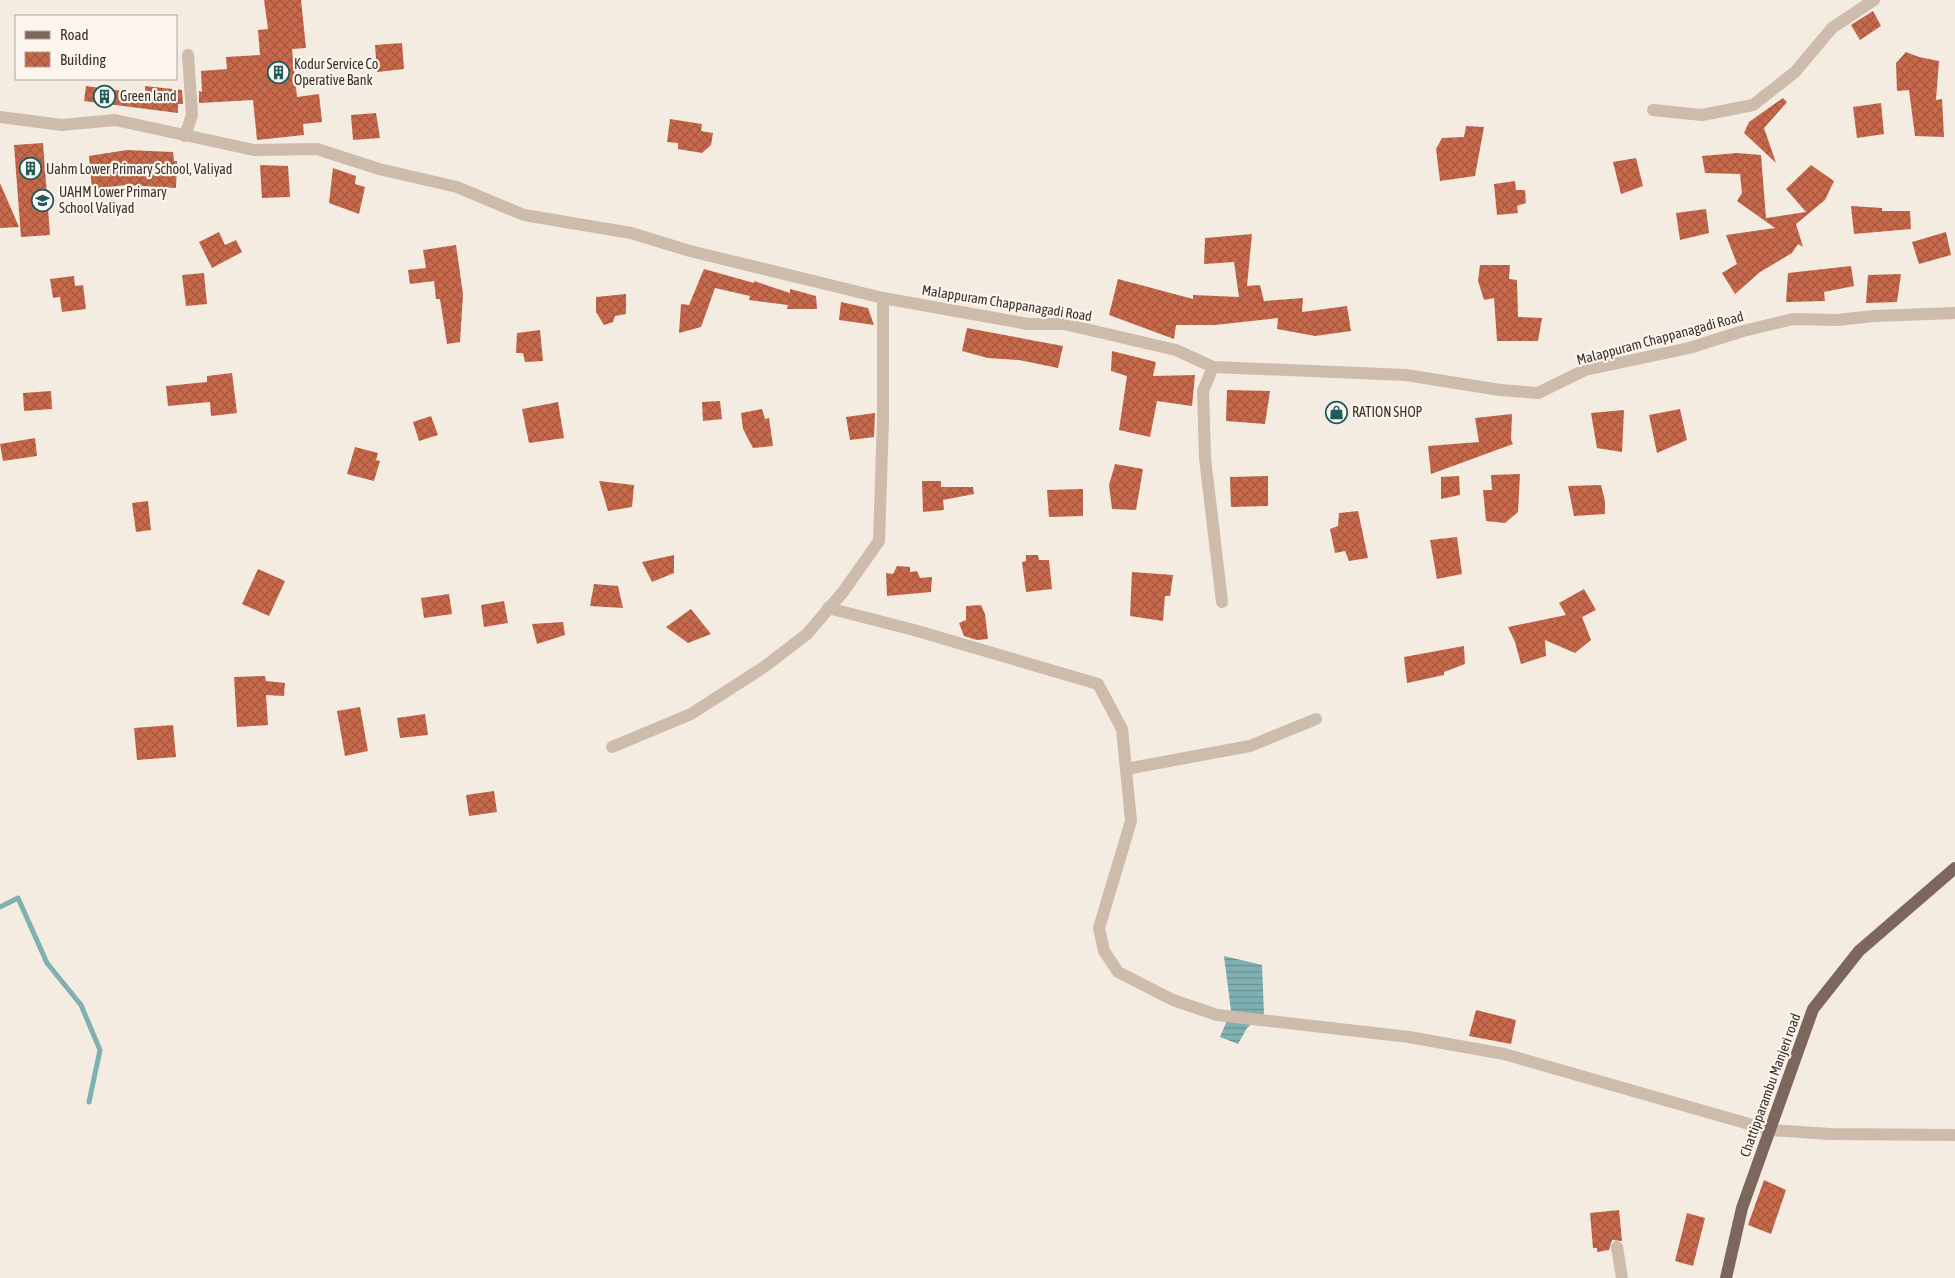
<svg xmlns="http://www.w3.org/2000/svg" width="1955" height="1278" font-family="'Asap Condensed',sans-serif">
  <defs>
    <pattern id="water-rules" width="6" height="5" patternUnits="userSpaceOnUse" patternTransform="scale(1.25)"><rect width="6" height="5" fill="#7fb0b2"/><path d="M0 2.5h6" fill="none" stroke="#699091"/></pattern>
    <pattern id="building-cross-hatch" width="8" height="8" patternUnits="userSpaceOnUse" patternTransform="scale(1.25)"><rect width="8" height="8" fill="#c8694b"/><path d="M0 0l8 8M0 8l8-8" fill="none" stroke="#a4573f"/></pattern>
  </defs>
  <rect width="100%" height="100%" fill="#f4ebe1"/>
  <polygon fill="url(#water-rules)" points="1224,956 1262,965 1264,1014 1247,1028 1238,1044 1220,1037 1231,1011"/>
  <g fill="none" stroke-linecap="round" stroke-linejoin="round">
    <polyline stroke="#7fb0b2" stroke-width="5" points="0,907 18,898 47,963 81,1005 100,1050 89,1102"/>
  </g>
  <g fill="url(#building-cross-hatch)">
    <polygon points="264,0 301,0 306,48 292,49 297,97 319,94 322,122 303,124 304,135 257,140 253,100 199,103 199,91 202,92 201,71 227,69 226,57 260,55 258,30 268,29"/>
    <polygon points="1873,11 1881,26 1860,40 1851,25"/>
    <polygon points="402,43 404,69 377,72 375,45"/>
    <polygon points="1906,52 1919,57 1939,61 1936,100 1942,99 1944,137 1915,136 1909,90 1897,91 1896,63"/>
    <polygon points="86,86 145,94 145,86 182,90 183,104 178,104 178,113 84,101"/>
    <polygon points="1783,98 1787,102 1764,128 1776,163 1744,133 1749,122"/>
    <polygon points="1881,103 1884,134 1857,138 1853,107"/>
    <polygon points="376,113 380,138 353,140 351,115"/>
    <polygon points="670,119 702,124 701,131 713,133 711,145 702,153 678,149 678,143 667,142"/>
    <polygon points="1466,126 1484,127 1475,176 1440,181 1436,149 1442,138 1464,137"/>
    <polygon points="43,143 50,235 21,237 14,145"/>
    <polygon points="127,150 173,152 174,161 177,161 176,188 126,185 92,189 89,156"/>
    <polygon points="1737,153 1761,155 1766,218 1806,212 1786,189 1811,165 1834,181 1825,200 1796,224 1803,247 1798,244 1792,253 1760,272 1735,294 1722,273 1737,264 1726,235 1775,228 1737,201 1742,193 1740,174 1705,173 1702,156"/>
    <polygon points="1636,158 1643,186 1621,194 1613,162"/>
    <polygon points="260,165 288,166 290,197 262,198"/>
    <polygon points="333,168 356,176 355,184 365,187 359,214 329,203"/>
    <polygon points="1515,181 1516,190 1525,190 1526,203 1517,206 1518,213 1497,215 1494,184"/>
    <polygon points="0,183 19,227 0,228"/>
    <polygon points="1851,206 1882,208 1882,211 1910,211 1911,229 1854,234"/>
    <polygon points="1706,209 1709,233 1680,240 1676,213"/>
    <polygon points="219,232 225,245 236,240 242,252 212,268 199,242"/>
    <polygon points="1946,232 1951,255 1919,264 1912,242"/>
    <polygon points="1252,234 1247,286 1260,285 1264,301 1303,298 1302,312 1347,306 1351,331 1315,336 1277,329 1278,318 1215,325 1176,325 1174,339 1109,315 1118,279 1193,299 1193,295 1239,297 1234,262 1204,264 1205,238"/>
    <polygon points="456,245 463,294 460,342 447,344 440,299 436,299 434,281 410,284 408,270 426,268 423,250"/>
    <polygon points="1480,265 1510,265 1509,279 1517,280 1518,317 1542,318 1538,341 1497,341 1494,298 1484,300 1478,281"/>
    <polygon points="1851,266 1854,286 1824,292 1825,301 1786,302 1788,273"/>
    <polygon points="704,269 754,283 754,281 790,293 790,289 816,296 817,309 787,309 788,305 749,300 750,296 715,288 701,327 679,333 681,304 689,305"/>
    <polygon points="204,273 207,304 186,306 182,275"/>
    <polygon points="1901,274 1897,302 1866,303 1868,275"/>
    <polygon points="74,276 75,286 83,285 86,309 62,312 60,297 53,298 50,279"/>
    <polygon points="626,294 626,314 615,316 613,322 604,325 596,312 596,297"/>
    <polygon points="841,302 868,308 874,325 839,320"/>
    <polygon points="967,328 1063,346 1058,368 1019,360 988,358 962,351"/>
    <polygon points="540,330 543,361 525,362 523,353 516,353 517,333"/>
    <polygon points="1112,351 1156,362 1153,376 1195,375 1192,406 1157,401 1150,437 1119,430 1127,376 1111,371"/>
    <polygon points="232,373 237,413 211,416 210,402 168,406 166,386 207,382 207,376"/>
    <polygon points="1227,390 1270,391 1265,424 1226,421"/>
    <polygon points="51,391 52,409 24,411 23,393"/>
    <polygon points="720,401 722,419 703,421 702,402"/>
    <polygon points="558,402 564,438 529,443 522,409"/>
    <polygon points="762,409 765,419 769,418 773,446 753,448 743,429 741,413"/>
    <polygon points="1680,409 1687,440 1657,453 1649,415"/>
    <polygon points="1624,410 1622,452 1597,448 1591,413"/>
    <polygon points="875,413 874,437 850,440 846,417"/>
    <polygon points="1512,414 1511,440 1513,444 1431,474 1428,446 1479,442 1475,418"/>
    <polygon points="431,416 438,435 419,441 413,422"/>
    <polygon points="35,438 37,456 3,461 0,444"/>
    <polygon points="355,447 378,453 376,460 380,461 374,481 347,474"/>
    <polygon points="1115,464 1143,469 1136,510 1112,509 1109,485"/>
    <polygon points="1520,474 1518,512 1505,523 1486,521 1483,490 1492,490 1491,475"/>
    <polygon points="1268,476 1268,506 1231,507 1230,477"/>
    <polygon points="1459,476 1460,495 1441,499 1441,477"/>
    <polygon points="599,481 634,485 632,507 608,511"/>
    <polygon points="922,481 941,481 941,487 973,487 974,494 943,500 944,510 923,512"/>
    <polygon points="1601,485 1605,501 1605,514 1574,516 1568,486"/>
    <polygon points="1083,489 1083,516 1049,517 1047,490"/>
    <polygon points="148,501 151,530 136,532 132,503"/>
    <polygon points="1358,511 1368,558 1349,561 1345,551 1335,553 1330,529 1338,526 1339,513"/>
    <polygon points="1457,537 1462,574 1437,579 1430,540"/>
    <polygon points="674,555 674,573 652,582 642,562"/>
    <polygon points="1026,555 1038,555 1039,560 1049,560 1052,589 1026,592 1022,562 1026,561"/>
    <polygon points="897,566 910,567 910,572 917,571 920,578 932,577 931,592 887,596 886,573 893,574"/>
    <polygon points="258,569 285,581 269,616 242,604"/>
    <polygon points="1132,572 1173,575 1170,596 1165,596 1163,621 1130,616"/>
    <polygon points="594,584 618,586 623,608 590,606"/>
    <polygon points="1584,589 1596,610 1582,617 1591,640 1575,653 1545,640 1546,656 1521,664 1515,642 1508,627 1566,615 1559,603"/>
    <polygon points="449,594 452,614 424,618 421,598"/>
    <polygon points="504,601 508,623 484,627 481,605"/>
    <polygon points="981,605 985,614 988,639 977,640 964,636 959,623 966,620 966,606"/>
    <polygon points="691,609 711,634 688,643 666,627"/>
    <polygon points="563,622 565,635 537,644 532,624"/>
    <polygon points="1464,646 1465,664 1444,672 1444,675 1407,683 1404,657"/>
    <polygon points="265,676 266,681 285,683 284,696 266,695 268,725 237,727 234,677"/>
    <polygon points="360,707 368,751 345,756 337,711"/>
    <polygon points="425,714 428,735 400,738 397,718"/>
    <polygon points="173,725 176,757 137,760 134,728"/>
    <polygon points="494,791 497,812 469,816 466,795"/>
    <polygon points="1476,1010 1516,1020 1511,1044 1469,1036"/>
    <polygon points="1764,1180 1786,1190 1771,1234 1748,1225"/>
    <polygon points="1619,1210 1622,1241 1612,1240 1609,1250 1597,1252 1597,1248 1593,1248 1590,1213"/>
    <polygon points="1687,1213 1705,1218 1693,1266 1675,1261"/>
  </g>
  <g fill="none" stroke-linecap="round" stroke-linejoin="round">
    <g stroke="#cdbbac" stroke-width="12">
      <polyline points="1653,110 1702,115 1753,105 1795,72 1832,28 1874,0"/>
      <polyline points="0,117 62,125 115,120 254,150 317,149 379,169 457,187 524,215 631,233 690,251 883,298 1028,324 1064,324 1176,350 1213,367 1406,375 1500,390 1538,393 1585,370 1689,348 1743,331 1793,319 1837,320 1874,316 1955,313"/>
      <polyline points="185,136 192,115 188,55"/>
      <polyline points="1213,367 1203,391 1205,458 1222,602"/>
      <polyline points="828,608 914,630 1098,684 1122,729 1131,821 1099,928 1104,951 1118,972 1173,1000 1217,1015 1409,1037 1504,1054 1770,1130 1830,1134 1955,1135"/>
      <polyline points="612,747 691,714 764,667 807,634 843,592 879,541 883,419 883,298"/>
      <polyline points="1126,769 1250,746 1316,719"/>
      <polyline points="1617,1247 1622,1278"/>
    </g>
    <polyline stroke="#7d675c" stroke-width="12" points="1726,1278 1742,1208 1813,1009 1859,951 1955,868"/>
  </g>
  <defs>
    <symbol id="building-ring" viewBox="-11 -11 22 22"><circle r="9.5" fill="#fbf5ee" stroke="#1f5a5e" stroke-width="1.5"/><path d="M-4-6H4V6H1V3H-1V6H-4ZM-2.5-4.3h1.7v1.8h-1.7ZM.8-4.3h1.7v1.8H.8ZM-2.5-1h1.7V.8h-1.7ZM.8-1h1.7V.8H.8Z" fill="#1f5a5e"/></symbol>
    <symbol id="school-ring" viewBox="-11 -11 22 22"><circle r="9.5" fill="#fbf5ee" stroke="#1f5a5e" stroke-width="1.5"/><path d="M0-5L7-2L0 1L-7-2ZM-4 1L0 2.5L4 1V4Q0 6-4 4Z" fill="#1f5a5e"/></symbol>
    <symbol id="shop-ring" viewBox="-11 -11 22 22"><circle r="9.5" fill="#fbf5ee" stroke="#1f5a5e" stroke-width="1.5"/><path d="M-5-2.5h2.3a2.7 3.5 0 0 1 5.4 0H5L5.5 6h-11ZM-1.5-2.5h3a1.5 2.3 0 0 0-3 0Z" fill="#1f5a5e"/></symbol>
  </defs>
  <g fill-rule="evenodd">
    <use href="#building-ring" x="266" y="60" width="25" height="25"/>
    <use href="#building-ring" x="92" y="84" width="25" height="25"/>
    <use href="#building-ring" x="18" y="156" width="25" height="25"/>
    <use href="#school-ring" x="30" y="188" width="25" height="25"/>
    <use href="#shop-ring" x="1324" y="400" width="25" height="25"/>
  </g>
  <g text-anchor="middle" dominant-baseline="central" stroke-width="4.5" stroke-linejoin="round" paint-order="stroke">
    <g font-size="14" fill="#3b302b" stroke="#fbf5ee" text-anchor="start">
      <text x="294" y="64">Kodur Service Co<tspan x="294" dy="16">Operative Bank</tspan></text>
      <text x="120" y="96">Green land</text>
      <text x="46" y="169">Uahm Lower Primary School, Valiyad</text>
      <text x="59" y="192">UAHM Lower Primary<tspan x="59" dy="16">School Valiyad</tspan></text>
      <text x="1352" y="412">RATION SHOP</text>
    </g>
    <g font-size="14" fill="#3b302b" stroke="#fbf5ee">
      <text transform="translate(1007 303) rotate(9)">Malappuram Chappanagadi Road</text>
      <text transform="translate(1660 338) rotate(-15)">Malappuram Chappanagadi Road</text>
      <text transform="translate(1770 1085) rotate(-70)">Chattipparambu Manjeri road</text>
    </g>
  </g>
  <rect x="15" y="15" width="162" height="65" fill="#fbf5ee" stroke="#aea6a0"/>
  <rect x="25" y="31" width="25" height="8" fill="#7d675c" stroke="#aea6a0"/>
  <text x="60" y="40" font-size="15" fill="#3b302b">Road</text>
  <rect x="25" y="52" width="25" height="15" fill="url(#building-cross-hatch)" stroke="#aea6a0"/>
  <text x="60" y="65" font-size="15" fill="#3b302b">Building</text>
</svg>
